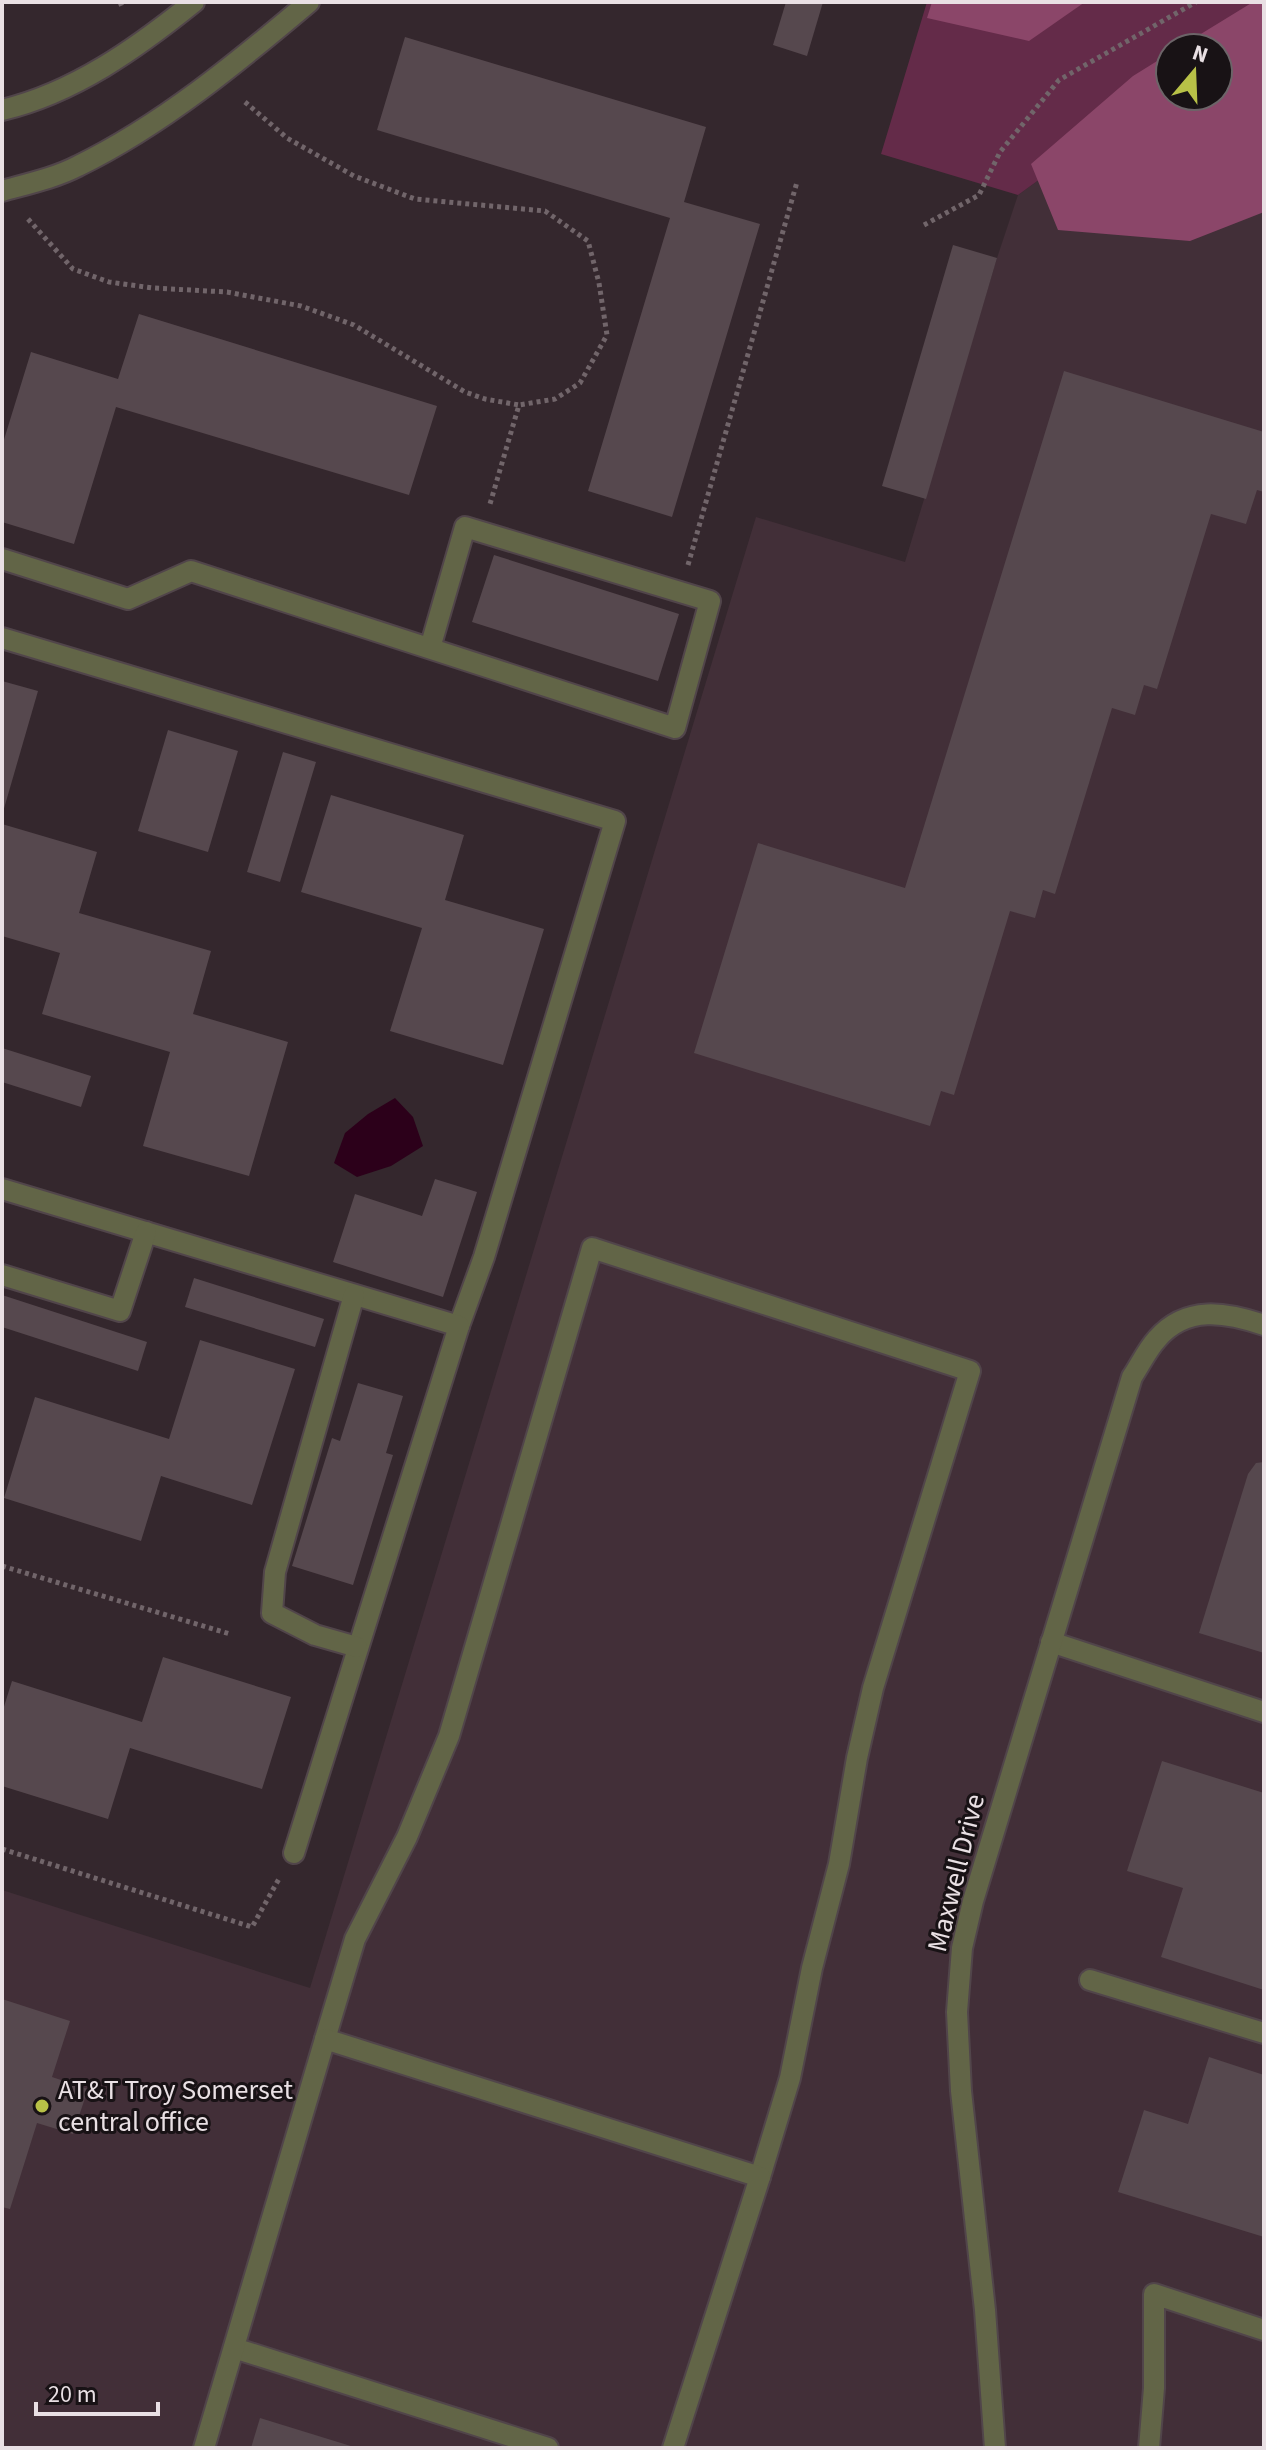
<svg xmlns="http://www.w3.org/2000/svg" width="1266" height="2450" font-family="'Source Sans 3',sans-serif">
  <rect width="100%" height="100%" fill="#34272d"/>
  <polygon fill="#422f38" points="1264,17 1264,2448 2,2448 2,1890 310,1988 756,517 905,562 997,258 1018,195 1170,85 1170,96 1218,96"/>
  <polygon fill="#642b49" points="927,2 1264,2 1218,48 1170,48 1170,85 1018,195 881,154"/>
  <g fill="#8b4669">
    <polygon points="932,2 1085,2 1029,41 927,18"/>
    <polygon points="1253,2 1264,2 1264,212 1190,241 1058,230 1031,164 1133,76 1170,53 1170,96 1218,96 1218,48 1178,48"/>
  </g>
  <polygon fill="#2c001a" points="395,1098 413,1117 423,1146 391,1166 357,1177 334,1163 345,1133 368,1114"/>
  <g fill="#56484e">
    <polygon points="786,2 823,2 807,56 773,45"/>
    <polygon points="405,37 706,127 684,202 760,224 672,517 588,491 670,218 377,130"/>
    <polygon points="953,245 997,258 926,499 882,486"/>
    <polygon points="139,314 437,406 409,495 116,407 74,544 2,522 2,446 31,352 118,379"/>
    <polygon points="1064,371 1264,432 1264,492 1257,490 1246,524 1211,514 1157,689 1144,685 1135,715 1112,708 1055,894 1043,890 1035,918 1010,911 954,1095 941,1091 930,1126 694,1053 758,843 905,888"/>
    <polygon points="494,555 679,614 658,681 472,622"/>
    <polygon points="2,681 38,691 3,812 2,812"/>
    <polygon points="168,730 238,751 208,852 138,831"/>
    <polygon points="283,752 316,762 280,882 247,872"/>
    <polygon points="331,795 464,835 445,900 544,929 503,1065 390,1031 422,928 301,892"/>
    <polygon points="2,824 97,852 79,913 211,951 193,1014 288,1042 249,1176 143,1146 170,1052 42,1014 60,953 2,936"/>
    <polygon points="2,1048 91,1076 81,1107 2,1082"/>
    <polygon points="435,1179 477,1192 443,1297 333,1262 355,1194 422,1216"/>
    <polygon points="194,1278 324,1319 315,1347 185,1307"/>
    <polygon points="2,1295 147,1342 138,1371 2,1327"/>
    <polygon points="200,1340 295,1369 252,1505 161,1476 141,1541 4,1498 35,1397 169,1439"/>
    <polygon points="358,1383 403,1396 386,1453 393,1455 353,1585 292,1566 332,1438 340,1441"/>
    <polygon points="1264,1462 1264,1653 1199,1633 1248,1474 1256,1463"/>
    <polygon points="163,1657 291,1697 262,1789 130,1748 108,1819 2,1786 2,1713 12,1681 142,1722"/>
    <polygon points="1162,1761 1264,1793 1264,1990 1161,1957 1183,1888 1127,1871"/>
    <polygon points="2,1999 70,2021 52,2077 88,2089 73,2134 37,2123 10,2209 2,2207"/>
    <polygon points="1209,2057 1264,2075 1264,2237 1118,2192 1144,2110 1188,2124"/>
    <polygon points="260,2418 354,2447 354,2448 251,2448"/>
  </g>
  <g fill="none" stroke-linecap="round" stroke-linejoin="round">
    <defs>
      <g id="lane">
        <polyline points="2,559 128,599 191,571 675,728 710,601 465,527 430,648"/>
        <polyline points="2,638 615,821 484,1257 459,1326"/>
        <polyline points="2,1189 459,1326 294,1853"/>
        <polyline points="2,1275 120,1311 146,1232"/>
        <polyline points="354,1295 275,1572 272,1613 315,1635 357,1647"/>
        <polyline points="1051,1642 1264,1712"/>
        <polyline points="1090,1980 1264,2033"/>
        <polyline points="325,2039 355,1939 407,1837 449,1736 592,1248 970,1371 873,1688 857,1758 839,1864 812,1968 790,2078 760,2177"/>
        <polyline points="234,2348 548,2448"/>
        <polyline points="204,2448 325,2039 760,2177 673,2448"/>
        <polyline points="1149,2448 1154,2388 1154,2294 1264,2330"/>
      </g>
      <g id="street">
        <path d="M 2,110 C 74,93 137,48 194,2"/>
        <path d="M 2,191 C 27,184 55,178 78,166 C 162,125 238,62 309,2"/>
        <path d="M 995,2448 L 985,2310 L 961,2091 L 957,2012 L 962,1948 L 973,1901 L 1132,1377 C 1140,1365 1147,1350 1157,1339 C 1186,1305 1226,1312 1264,1325"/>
      </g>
    </defs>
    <use href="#lane" stroke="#51454a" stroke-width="24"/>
    <use href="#street" stroke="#51454a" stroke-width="24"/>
    <g stroke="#71656a" stroke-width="5" stroke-dasharray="4 4" stroke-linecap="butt">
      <polyline points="120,2 123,9"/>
      <polyline points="245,102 287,138 354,176 415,199 545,211 588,241 599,283 607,335 580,383 555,399 519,405"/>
      <polyline points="28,219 73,269 109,282 153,288 227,292 301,306 354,325 465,392 485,399 519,405 490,504"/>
      <polyline points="924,225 979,195 1000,152 1059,80 1196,2"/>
      <polyline points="688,565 797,182"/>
      <polyline points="2,1566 230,1634"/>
      <polyline points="2,1849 252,1927 280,1877"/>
    </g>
    <use href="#lane" stroke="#626547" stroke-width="20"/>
    <use href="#street" stroke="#626547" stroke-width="20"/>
  </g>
  <circle fill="#b8c147" stroke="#181215" stroke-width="3" cx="42" cy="2106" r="8"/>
  <g text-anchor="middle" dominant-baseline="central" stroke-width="6" stroke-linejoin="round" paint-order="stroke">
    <g font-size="28" fill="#e9e0e4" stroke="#181215">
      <text transform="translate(956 1873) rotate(-76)">Maxwell Drive</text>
    </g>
    <g font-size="28" fill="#e9e0e4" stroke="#181215" text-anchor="start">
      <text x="58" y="2090">AT&amp;T Troy Somerset<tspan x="58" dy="32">central office</tspan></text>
    </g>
  </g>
  <rect width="1266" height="2450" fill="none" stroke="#e9e0e4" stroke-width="8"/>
  <g transform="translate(1194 72) rotate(19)"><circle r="38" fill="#181215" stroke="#6c6468" stroke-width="2"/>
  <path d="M0-6L14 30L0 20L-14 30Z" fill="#b8c147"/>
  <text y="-12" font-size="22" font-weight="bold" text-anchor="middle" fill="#e9e0e4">N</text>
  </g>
  <path d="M36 2402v12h122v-12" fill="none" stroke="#e9e0e4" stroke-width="4"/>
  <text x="48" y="2402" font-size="24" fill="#e9e0e4" stroke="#181215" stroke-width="6" paint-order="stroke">20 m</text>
</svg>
